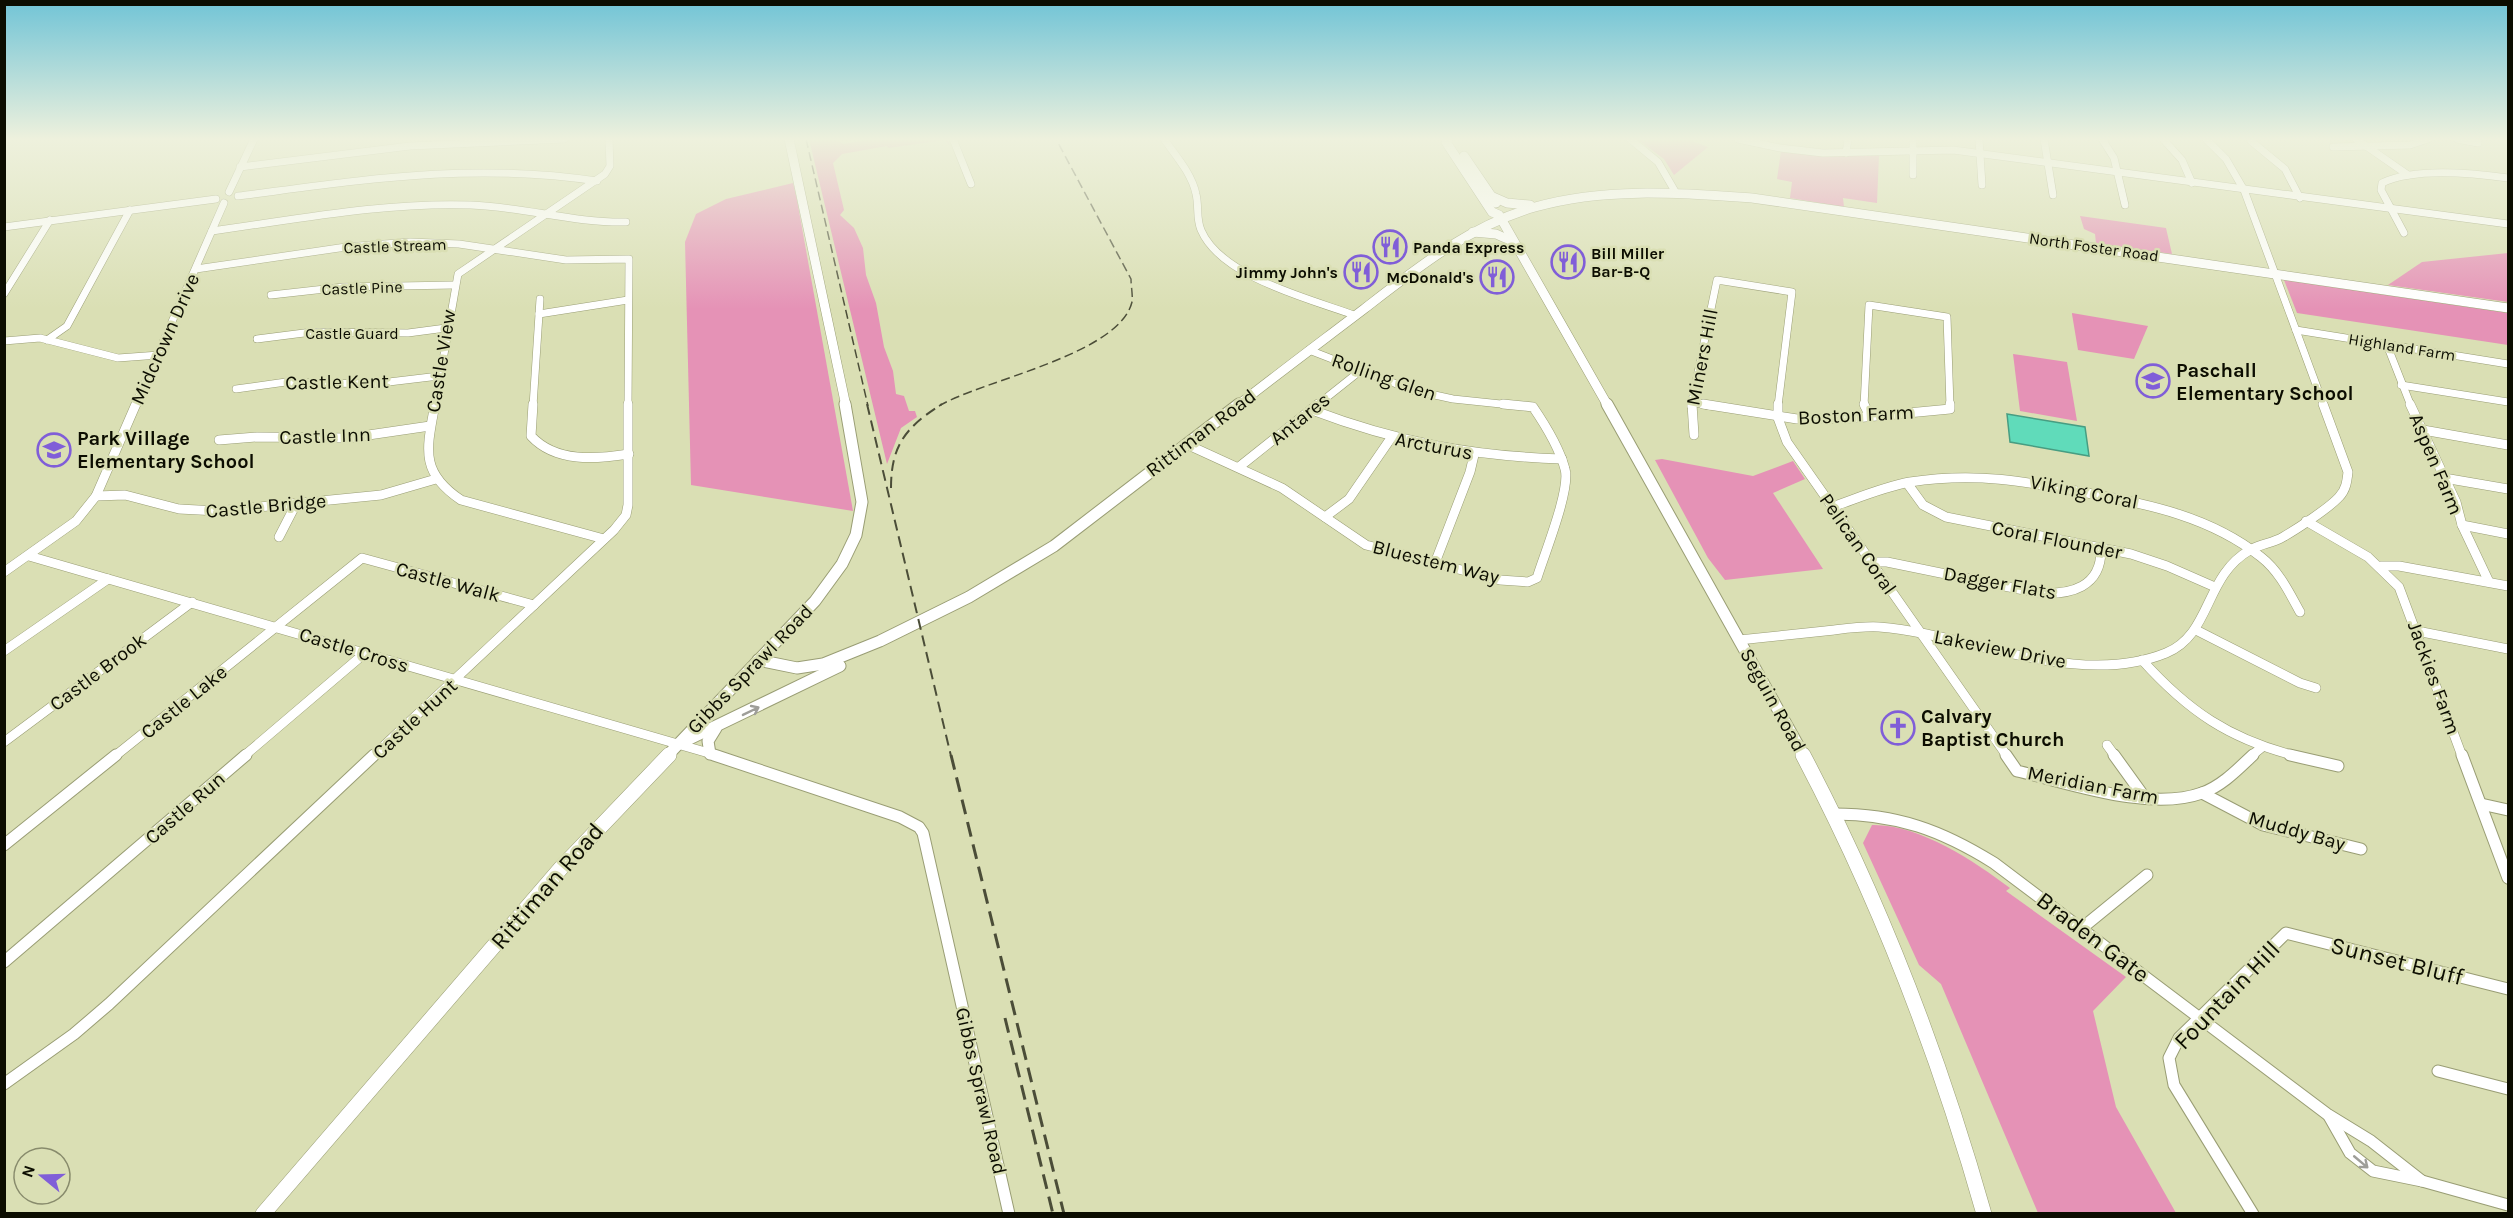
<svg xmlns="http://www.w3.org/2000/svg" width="2513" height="1218" font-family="Karla,sans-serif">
  <rect width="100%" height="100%" fill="#dadfb4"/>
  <g fill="#e592b6">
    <polygon points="809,139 837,139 843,144 872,139 947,139 950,146 945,140 888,148 887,146 842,154 833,163 844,210 840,215 854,228 863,248 866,275 876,303 884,347 893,371 896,394 904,396 909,411 915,411 917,417 901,428 887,464"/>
    <polygon points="1637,139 1687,139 1708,147 1674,175 1664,159"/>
    <polygon points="1781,151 1817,155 1879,155 1877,203 1843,198 1844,207 1790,198 1792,182 1777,179"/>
    <polygon points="793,183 797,200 853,511 691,485 685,242 696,214 726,199"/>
    <polygon points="2080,216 2166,228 2172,254 2096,243 2095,234 2084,229"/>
    <polygon points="2508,253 2508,302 2388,285 2422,262"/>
    <polygon points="2284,280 2508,313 2508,345 2297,313"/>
    <polygon points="2072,314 2072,313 2148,326 2134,359 2078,350"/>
    <polygon points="2013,354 2067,362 2077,421 2020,411"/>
    <polygon points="1662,459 1753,476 1793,461 1805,479 1773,493 1823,569 1725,580 1708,558 1655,460"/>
    <path d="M 1872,825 C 1919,824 1974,861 2010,888 L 2006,891 L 2126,977 L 2093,1011 L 2116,1107 L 2176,1213 L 2038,1213 L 1941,984 L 1919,965 L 1863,843 Z"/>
  </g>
  <polygon fill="#60dbba" stroke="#479d82" stroke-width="1.5" points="2007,414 2085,427 2089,456 2010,442"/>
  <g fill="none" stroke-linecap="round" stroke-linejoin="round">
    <defs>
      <g id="minor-far2">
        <polyline points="953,139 971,184"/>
        <path d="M 1164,139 C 1176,156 1192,174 1196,194 C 1199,206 1196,219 1201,230 C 1221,277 1310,299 1354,315"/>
        <polyline points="1630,139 1658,162 1676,193"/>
        <polyline points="1738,139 1780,148 1823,153 1953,150 2508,224"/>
        <polyline points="1913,139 1913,175"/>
        <polyline points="1979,139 1982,185"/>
        <polyline points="2044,139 2053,195"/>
        <polyline points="2102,139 2114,158 2125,205"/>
        <polyline points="2163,139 2182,160 2192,183"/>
        <polyline points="2206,139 2226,159 2244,190 2324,406"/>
        <polyline points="2356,139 2408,175"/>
        <polyline points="2457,139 2478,143"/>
        <polyline points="2251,141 2285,169 2300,198"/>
        <polyline points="2333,147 2410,145 2428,139"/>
        <polyline points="1846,153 1848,139"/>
        <polyline points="240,167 410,146 564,139"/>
        <polyline points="229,192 254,139"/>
        <path d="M 238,196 C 363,180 470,162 597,181"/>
        <polyline points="4,227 216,199"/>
        <path d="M 212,231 C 298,219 384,202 471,205 C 524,207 574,223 626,222"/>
        <path d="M 2404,233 L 2381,190 L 2382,183 C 2415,167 2472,173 2508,178"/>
        <polyline points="196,269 346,247 410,242 459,244 566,260 629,259 628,406"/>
        <polyline points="4,294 50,220"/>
        <polyline points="271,295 343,287 454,285"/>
        <polyline points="539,314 628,300"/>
        <polyline points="2296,330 2508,364"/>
        <polyline points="257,339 312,332 408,333 446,328"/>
        <polyline points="47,340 67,326 130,210"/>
        <polyline points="4,341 40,338 118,358 159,355"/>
        <polyline points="2387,345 2411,406"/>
        <polyline points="1309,350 1412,390 1453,399 1520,406"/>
        <polyline points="2401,385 2508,402"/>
        <polyline points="236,389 286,382 372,384 439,376"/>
        <polyline points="1692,402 1710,406"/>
        <polyline points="135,406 224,203"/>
        <polyline points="435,406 458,274 605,174 610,166 609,139"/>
        <polyline points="533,406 540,299"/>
        <polyline points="1316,406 1360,371"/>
        <polyline points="1691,406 1717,280 1792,292 1778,406"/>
        <polyline points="1864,406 1869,305 1947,317 1950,406"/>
      </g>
      <g id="minor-far1">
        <path d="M 435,404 C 427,448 419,472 461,500 L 604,539"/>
        <path d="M 533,404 L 531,436 C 556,463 596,459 629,454"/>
        <polyline points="1692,404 1694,435"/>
        <polyline points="1703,404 1797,419 1855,418 1950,409 1950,404"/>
        <polyline points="1778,404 1778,418 1787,442 2007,756"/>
        <polyline points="1864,404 1869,415"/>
        <polyline points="2410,404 2456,502 2462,525 2489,582"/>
        <path d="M 1312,410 C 1396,442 1472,456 1562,459"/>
        <polyline points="2423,430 2508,445"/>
        <polyline points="219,440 257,437 348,438 430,426"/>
        <path d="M 1186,444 L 1282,488 L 1366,545 L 1500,580 L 1528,582 L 1537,578 C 1544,555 1571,489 1565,469 C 1559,447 1546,426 1533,407 L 1503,404"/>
        <polyline points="1239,467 1318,404"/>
        <polyline points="2444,478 2508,489"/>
        <polyline points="1907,483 1923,505 1946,517 2131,554 2167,566 2215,587"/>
        <polyline points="96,496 125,495 179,509 218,511 381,495 436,479"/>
        <path d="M 1832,507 C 1858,498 1883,487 1910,482 C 1975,472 2024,481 2087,493 C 2148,504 2211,517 2261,557 C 2279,571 2289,592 2300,612"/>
        <polyline points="1325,517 1349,499 1391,438"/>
        <polyline points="2306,521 2368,557 2399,587 2462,756"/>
        <polyline points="2462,525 2508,534"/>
        <polyline points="279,537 296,504"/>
        <polyline points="29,556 719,756"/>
        <path d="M 1871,562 L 1887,562 L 2038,593 C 2070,595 2102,588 2101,548"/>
        <polyline points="1435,563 1470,472 1474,455"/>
        <polyline points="2381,566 2399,566 2508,586"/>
        <polyline points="4,572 76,521 96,496 136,404"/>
        <polyline points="2196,630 2300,683 2316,688"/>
        <polyline points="2417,631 2508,649"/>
        <path d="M 1739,640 C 1768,637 1796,634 1825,631 C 1843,629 1861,626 1879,627 C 1970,634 2077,689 2166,653 C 2212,634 2204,576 2250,550 C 2260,544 2273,543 2283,537 C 2297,529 2329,508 2339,497 C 2346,490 2347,481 2348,472 L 2323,404"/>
        <polyline points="4,651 108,579"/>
        <path d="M 2142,660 C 2188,711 2229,739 2296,756"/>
        <polyline points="4,742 192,602"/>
        <polyline points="2107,745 2115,756"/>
        <polyline points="115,756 362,558 534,605"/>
        <polyline points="244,756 365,653"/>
        <polyline points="373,756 614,530 626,515 628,505 628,404"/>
        <polyline points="2251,756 2261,748"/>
      </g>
      <g id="minor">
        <polyline points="714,755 900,817 919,827 923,833 1009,1214"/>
        <path d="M 2006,755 L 2017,771 C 2070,783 2149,812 2202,793 C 2222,786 2238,769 2253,755"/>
        <polyline points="2114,755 2145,798"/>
        <polyline points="2290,755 2338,766"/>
        <polyline points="2462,755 2508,878"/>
        <polyline points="2202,793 2263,825 2361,849"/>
        <polyline points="2481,804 2508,810"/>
        <path d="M 1834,814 C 1897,814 1941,830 1994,863 L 2327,1114 L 2371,1141 L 2422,1181"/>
        <polyline points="4,845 116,755"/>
        <polyline points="2082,928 2147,875"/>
        <polyline points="4,962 246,755"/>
        <polyline points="2438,1071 2508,1089"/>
        <polyline points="4,1084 74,1034 109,1004 374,755"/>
        <polyline points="2329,1116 2350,1153 2373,1171 2422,1181 2508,1205"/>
        <polyline points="2253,1214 2174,1085 2169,1058 2179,1038 2286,933 2508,989"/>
      </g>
      <g id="major-far2">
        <polyline points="789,139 846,406"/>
        <polyline points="1448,139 1446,142 1492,212 1499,215 1608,406"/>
        <polyline points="1464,156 1496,203"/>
        <polyline points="1491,196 1507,203 1530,205"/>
        <polyline points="1473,232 1496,234 1514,242"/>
        <path d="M 1237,406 C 1279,373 1322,341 1364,309 C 1417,268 1469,226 1535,207 C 1605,187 1680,193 1752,198 L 2508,308"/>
      </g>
      <g id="major-far1">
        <polyline points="1607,404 1804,756"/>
        <polyline points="758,660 797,668 823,664 880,641 969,597 1054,546 1239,404"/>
        <polyline points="683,742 840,666"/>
        <polyline points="710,754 708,741 716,728"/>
        <polyline points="667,756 815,601 842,564 856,535 862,502 845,404"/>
      </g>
      <g id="major">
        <path d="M 1803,755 C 1880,901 1939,1055 1984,1214"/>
        <polyline points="263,1214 561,868 669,755"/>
      </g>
    </defs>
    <use href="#minor-far2" stroke="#999d74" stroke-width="8"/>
    <use href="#minor-far1" stroke="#999d74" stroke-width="10"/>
    <use href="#minor" stroke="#999d74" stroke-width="13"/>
    <use href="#major-far2" stroke="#999d74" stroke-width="10"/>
    <use href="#major-far1" stroke="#999d74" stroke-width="13"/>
    <use href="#major" stroke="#999d74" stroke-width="16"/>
    <use href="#minor-far2" stroke="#fff" stroke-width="7"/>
    <use href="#minor-far1" stroke="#fff" stroke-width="9"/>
    <use href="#minor" stroke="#fff" stroke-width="11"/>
    <use href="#major-far2" stroke="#fff" stroke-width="9"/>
    <use href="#major-far1" stroke="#fff" stroke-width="11"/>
    <use href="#major" stroke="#fff" stroke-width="15"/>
    <g stroke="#4b4d38" stroke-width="1.5" stroke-dasharray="9 4.5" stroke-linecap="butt">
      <polyline points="806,139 868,406"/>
      <path d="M 939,406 C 982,380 1119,355 1132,302 C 1133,296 1131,286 1131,279 L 1056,139"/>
    </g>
    <g stroke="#4b4d38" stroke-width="2" stroke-dasharray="11 6" stroke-linecap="butt">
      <polyline points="867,404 951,756"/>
      <path d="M 891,488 C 891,445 906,427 942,404"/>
    </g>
    <g stroke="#4b4d38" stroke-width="3" stroke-dasharray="15 8" stroke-linecap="butt">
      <polyline points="951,755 1064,1214"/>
      <polyline points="1005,1018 1053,1214"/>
    </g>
  </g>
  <defs><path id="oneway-shaft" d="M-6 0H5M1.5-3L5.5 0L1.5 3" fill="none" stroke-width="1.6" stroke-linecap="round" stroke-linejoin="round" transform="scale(1.5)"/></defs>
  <g stroke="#9e9e99">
    <use href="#oneway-shaft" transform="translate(751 711) rotate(-26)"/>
    <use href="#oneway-shaft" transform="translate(2361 1162) rotate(40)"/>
  </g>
  <linearGradient id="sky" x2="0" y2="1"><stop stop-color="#71c4d6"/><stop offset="0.45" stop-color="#eef1dd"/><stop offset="1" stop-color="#eef1dd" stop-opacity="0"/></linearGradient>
  <rect width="2513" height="309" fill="url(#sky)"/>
  <defs>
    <symbol id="restaurant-ring" viewBox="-11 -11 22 22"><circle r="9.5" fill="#dadfb4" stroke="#805ed8" stroke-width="1.5"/><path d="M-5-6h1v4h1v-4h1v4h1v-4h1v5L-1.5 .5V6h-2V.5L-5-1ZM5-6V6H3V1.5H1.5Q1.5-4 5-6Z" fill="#805ed8"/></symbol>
    <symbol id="school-ring" viewBox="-11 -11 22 22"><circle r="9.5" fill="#dadfb4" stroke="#805ed8" stroke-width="1.5"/><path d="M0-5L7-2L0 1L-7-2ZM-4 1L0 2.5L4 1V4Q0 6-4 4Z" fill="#805ed8"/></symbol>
    <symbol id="church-ring" viewBox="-11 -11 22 22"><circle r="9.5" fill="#dadfb4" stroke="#805ed8" stroke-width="1.5"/><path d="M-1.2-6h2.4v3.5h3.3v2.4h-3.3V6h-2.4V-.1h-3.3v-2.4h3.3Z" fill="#805ed8"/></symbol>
  </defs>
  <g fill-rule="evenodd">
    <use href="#restaurant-ring" x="1371" y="228" width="38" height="38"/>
    <use href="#restaurant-ring" x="1549" y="243" width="38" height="38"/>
    <use href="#restaurant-ring" x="1342" y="253" width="38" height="38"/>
    <use href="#restaurant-ring" x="1478" y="258" width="38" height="38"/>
    <use href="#school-ring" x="2134" y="362" width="38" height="38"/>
    <use href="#school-ring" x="35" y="431" width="38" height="38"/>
    <use href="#church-ring" x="1879" y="709" width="38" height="38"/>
  </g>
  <g text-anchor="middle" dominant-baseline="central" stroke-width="5" stroke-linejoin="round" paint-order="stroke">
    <g font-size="16" fill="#0c0d01" stroke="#dadfb4">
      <text transform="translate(395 246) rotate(-2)">Castle Stream</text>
      <text transform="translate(2094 247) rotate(8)">North Foster Road</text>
      <text transform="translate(362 288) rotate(-2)">Castle Pine</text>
      <text x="352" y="333">Castle Guard</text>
      <text transform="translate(2402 347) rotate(9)">Highland Farm</text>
    </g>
    <g font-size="16" font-weight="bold" fill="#0c0d01" stroke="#dadfb4" text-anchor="start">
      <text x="1413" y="247">Panda Express</text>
      <text x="1591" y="253">Bill Miller<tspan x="1591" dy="18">Bar-B-Q</tspan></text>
      <text x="1338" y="272" text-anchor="end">Jimmy John's</text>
      <text x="1474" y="277" text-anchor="end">McDonald's</text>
    </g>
    <g font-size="20" fill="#0c0d01" stroke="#dadfb4">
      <text transform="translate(165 339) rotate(-66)">Midcrown Drive</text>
      <text transform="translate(1702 357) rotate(-79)">Miners Hill</text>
      <text transform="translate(441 361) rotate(-81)">Castle View</text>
      <text transform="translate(1384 377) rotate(19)">Rolling Glen</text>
      <text transform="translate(337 382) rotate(-1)">Castle Kent</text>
      <text transform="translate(1856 415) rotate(-3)">Boston Farm</text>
      <text transform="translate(1300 419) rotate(-39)">Antares</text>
      <text transform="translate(1201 433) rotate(-37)">Rittiman Road</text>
      <text transform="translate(325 436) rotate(-2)">Castle Inn</text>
      <text transform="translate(1434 446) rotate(11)">Arcturus</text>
      <text transform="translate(2436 464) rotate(67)">Aspen Farm</text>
      <text transform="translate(2084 492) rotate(11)">Viking Coral</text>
      <text transform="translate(266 506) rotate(-5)">Castle Bridge</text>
      <text transform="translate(2057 540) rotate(11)">Coral Flounder</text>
      <text transform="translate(1858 544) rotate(55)">Pelican Coral</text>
      <text transform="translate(1436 562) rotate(14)">Bluestem Way</text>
      <text transform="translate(448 582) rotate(15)">Castle Walk</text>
      <text transform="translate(2000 583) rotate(10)">Dagger Flats</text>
      <text transform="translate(2000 649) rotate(11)">Lakeview Drive</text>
      <text transform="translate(354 650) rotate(17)">Castle Cross</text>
      <text transform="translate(750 669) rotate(-46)">Gibbs Sprawl Road</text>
      <text transform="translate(98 672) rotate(-37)">Castle Brook</text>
      <text transform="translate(2434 678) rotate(70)">Jackies Farm</text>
      <text transform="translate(1773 700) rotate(61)">Seguin Road</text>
      <text transform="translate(184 702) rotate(-39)">Castle Lake</text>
      <text transform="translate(415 719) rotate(-43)">Castle Hunt</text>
      <text transform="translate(2093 785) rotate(11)">Meridian Farm</text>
      <text transform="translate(185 808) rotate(-41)">Castle Run</text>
      <text transform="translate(2297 831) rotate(16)">Muddy Bay</text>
      <text transform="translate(981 1091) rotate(77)">Gibbs Sprawl Road</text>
    </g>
    <g font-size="20" font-weight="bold" fill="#0c0d01" stroke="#dadfb4" text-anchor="start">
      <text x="2176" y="370">Paschall<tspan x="2176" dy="23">Elementary School</tspan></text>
      <text x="77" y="438">Park Village<tspan x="77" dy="23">Elementary School</tspan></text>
      <text x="1921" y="716">Calvary<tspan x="1921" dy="23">Baptist Church</tspan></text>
    </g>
    <g font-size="24" fill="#0c0d01" stroke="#dadfb4">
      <text transform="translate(547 886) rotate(-49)">Rittiman Road</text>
      <text transform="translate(2093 937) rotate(37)">Braden Gate</text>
      <text transform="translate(2397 961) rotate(14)">Sunset Bluff</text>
      <text transform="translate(2227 995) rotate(-46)">Fountain Hill</text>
    </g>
  </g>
  <rect width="2513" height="1218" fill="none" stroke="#0c0d01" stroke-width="12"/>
  <g transform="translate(42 1176) rotate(289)"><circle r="28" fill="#dadfb4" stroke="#888b6c" stroke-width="1.5"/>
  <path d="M0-4.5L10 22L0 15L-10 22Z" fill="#805ed8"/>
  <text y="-9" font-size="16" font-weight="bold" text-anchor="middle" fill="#0c0d01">N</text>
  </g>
</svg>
